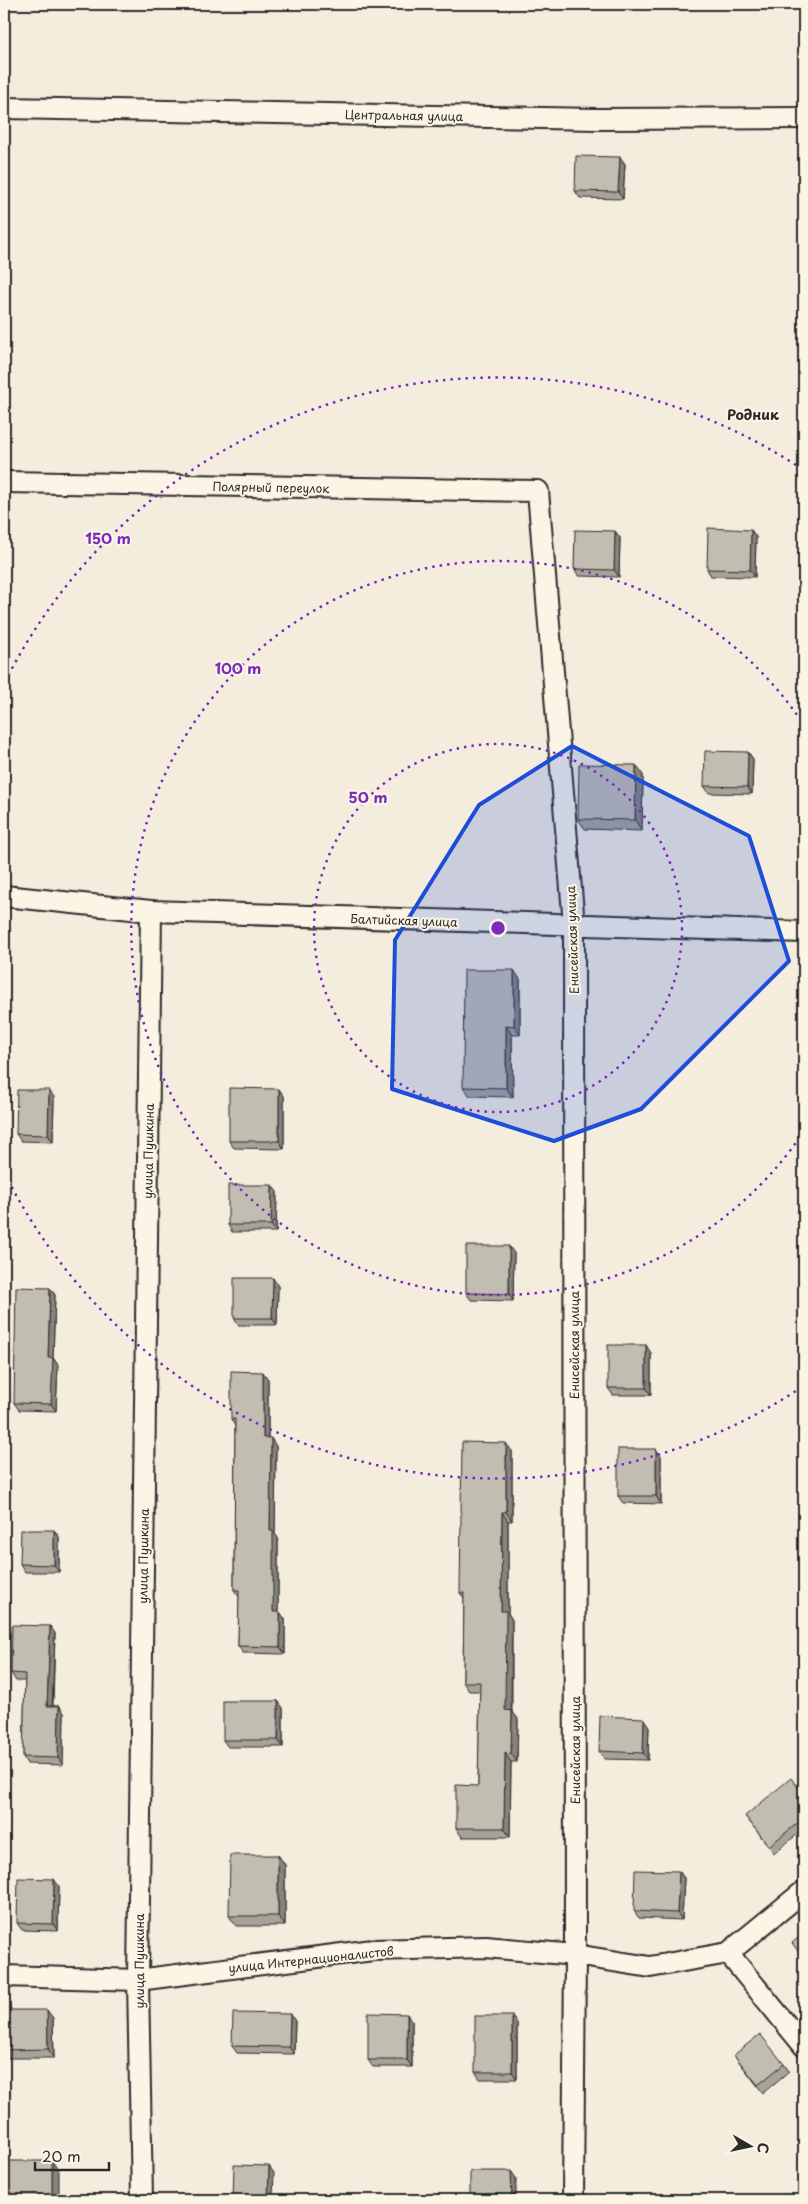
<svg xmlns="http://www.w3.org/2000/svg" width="808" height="2204" font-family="'Playpen Sans',sans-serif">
  <rect width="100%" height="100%" fill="#f4edde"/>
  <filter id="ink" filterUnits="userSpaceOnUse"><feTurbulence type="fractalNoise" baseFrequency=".02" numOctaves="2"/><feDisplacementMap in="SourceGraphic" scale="10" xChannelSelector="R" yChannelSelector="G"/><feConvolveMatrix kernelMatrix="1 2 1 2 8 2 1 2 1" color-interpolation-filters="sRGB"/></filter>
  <g filter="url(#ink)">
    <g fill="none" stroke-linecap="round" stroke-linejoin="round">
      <defs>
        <g id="street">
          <polyline points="4,108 598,119 804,118"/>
          <polyline points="4,482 538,491 574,925 575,1955 573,2200"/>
          <polyline points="4,896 151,911 804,932"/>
          <polyline points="728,1953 804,2046"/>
          <polyline points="4,1976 138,1980 373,1950 486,1947 575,1955 650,1967 728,1953 804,1891"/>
          <polyline points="142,2200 138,1980 151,911"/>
        </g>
      </defs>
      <use href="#street" stroke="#2b2b2b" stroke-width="24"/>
      <use href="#street" stroke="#fcf5e5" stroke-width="20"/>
    </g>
    <g fill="#a7a398" stroke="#2b2b2b">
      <polygon points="620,157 625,164 623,199 580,198 575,191"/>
      <polygon points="751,530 756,537 755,577 711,576 707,569"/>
      <polygon points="615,531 620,538 619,577 579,576 574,569"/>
      <polygon points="748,752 753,759 752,794 709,793 704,786"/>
      <polygon points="643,775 642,831 585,829 578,819"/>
      <polygon points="520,979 520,1035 512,1035 513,1097 470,1096 463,1087"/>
      <polygon points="284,1096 284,1149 234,1148 229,1141"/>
      <polygon points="54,1097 53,1142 21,1141 16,1134"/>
      <polygon points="277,1192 276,1232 232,1232 228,1225"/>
      <polygon points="514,1253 513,1301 471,1300 466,1293"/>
      <polygon points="278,1286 277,1325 238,1325 234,1318"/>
      <polygon points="50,1288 55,1295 53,1358 58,1365 56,1411 19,1410 14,1403"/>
      <polygon points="651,1353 651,1395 613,1395 608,1388"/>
      <polygon points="268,1379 268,1438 276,1446 275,1534 278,1538 278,1612 285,1619 285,1654 243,1653 238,1646 239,1597 234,1590 235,1426 231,1419"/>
      <polygon points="656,1449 661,1456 661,1504 623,1503 618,1496"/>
      <polygon points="512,1451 512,1521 508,1521 508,1613 512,1620 512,1711 518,1719 517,1762 511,1762 510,1837 462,1837 456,1828 478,1786 480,1691 469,1691 463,1682 464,1598 460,1593"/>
      <polygon points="54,1530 59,1537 59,1572 25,1572 20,1564"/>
      <polygon points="55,1633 53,1706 59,1706 64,1713 63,1765 27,1764 23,1757 25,1681 16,1681 11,1673"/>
      <polygon points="278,1701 283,1708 283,1747 228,1747 223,1740"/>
      <polygon points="644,1718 649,1725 648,1760 604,1759 599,1751"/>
      <polygon points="804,1795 804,1829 774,1853 745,1816"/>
      <polygon points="278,1855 285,1865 285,1926 236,1926 229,1916"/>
      <polygon points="679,1871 684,1878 682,1920 639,1918 634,1911"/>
      <polygon points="59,1886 58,1931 22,1930 17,1923"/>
      <polygon points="4,2010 53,2018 54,2058 4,2058"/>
      <polygon points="290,2014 295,2021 294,2054 237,2053 232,2046"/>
      <polygon points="412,2021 412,2067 373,2067 368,2060"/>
      <polygon points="517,2023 517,2079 480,2079 475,2072"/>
      <polygon points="734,2055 784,2064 789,2071 763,2093"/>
    </g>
    <g fill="#88847c" stroke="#2b2b2b">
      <polygon points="620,157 625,164 623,199 618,192"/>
      <polygon points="751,530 756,537 755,577 750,570"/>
      <polygon points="615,531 620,538 619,577 614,570"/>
      <polygon points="748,752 753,759 752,794 747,787"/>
      <polygon points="636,765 643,775 642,831 635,820"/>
      <polygon points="514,970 520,979 520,1035 514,1026"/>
      <polygon points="506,1025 512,1035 513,1097 506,1088"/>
      <polygon points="279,1089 284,1096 284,1149 279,1141"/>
      <polygon points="49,1090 54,1097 53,1142 48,1135"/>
      <polygon points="272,1185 277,1192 276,1232 271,1225"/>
      <polygon points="509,1246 514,1253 513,1301 509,1294"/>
      <polygon points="273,1278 278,1286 277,1325 272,1318"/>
      <polygon points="50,1288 55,1295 53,1361 53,1358 58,1365 56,1411 51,1404 48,1358"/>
      <polygon points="646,1345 651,1353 651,1395 646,1388"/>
      <polygon points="263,1372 268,1379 268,1446 263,1438"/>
      <polygon points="271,1438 276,1446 275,1534 278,1538 278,1619 273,1612 270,1531"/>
      <polygon points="506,1443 512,1451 512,1521 506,1512"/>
      <polygon points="656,1449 661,1456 661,1504 656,1496"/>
      <polygon points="502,1512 508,1521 508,1613 512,1620 511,1719 505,1710 501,1611"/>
      <polygon points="54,1530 59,1537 59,1572 54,1565"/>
      <polygon points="280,1612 285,1619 285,1654 280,1647"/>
      <polygon points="50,1626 55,1633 52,1713 47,1706"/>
      <polygon points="278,1701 283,1708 283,1747 278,1740"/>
      <polygon points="59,1706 64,1713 63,1765 58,1758"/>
      <polygon points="512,1711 518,1719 517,1762 511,1754"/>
      <polygon points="644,1718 649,1725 648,1760 643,1753"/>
      <polygon points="505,1753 511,1762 510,1837 504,1828"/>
      <polygon points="278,1855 285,1865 285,1926 278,1916"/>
      <polygon points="679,1871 684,1878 682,1920 677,1913"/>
      <polygon points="54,1879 59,1886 58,1931 53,1924"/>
      <polygon points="47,2010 53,2018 54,2058 48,2049"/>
      <polygon points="290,2014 295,2021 294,2054 289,2047"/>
      <polygon points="407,2014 412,2021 412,2067 407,2060"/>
      <polygon points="512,2016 517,2023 517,2079 512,2072"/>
      <polygon points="52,2161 59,2171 59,2200 52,2200"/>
      <polygon points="269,2166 274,2173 273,2200 268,2200"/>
      <polygon points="511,2171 516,2178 516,2200 512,2200"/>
    </g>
    <g fill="#c2bdb1" stroke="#2b2b2b">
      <polygon points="576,156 620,157 618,192 575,191"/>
      <polygon points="708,528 751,530 750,570 707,569"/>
      <polygon points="575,530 615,531 614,570 574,569"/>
      <polygon points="705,751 748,752 747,787 704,786"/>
      <polygon points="579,764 636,765 635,820 578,819"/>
      <polygon points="464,970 514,970 514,1026 506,1025 506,1088 463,1087"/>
      <polygon points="229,1088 279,1089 279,1141 229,1141"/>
      <polygon points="17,1090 49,1090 48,1135 16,1134"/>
      <polygon points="228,1185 272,1185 271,1225 228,1225"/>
      <polygon points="466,1246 509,1246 509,1294 466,1293"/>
      <polygon points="234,1278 273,1278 272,1318 234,1318"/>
      <polygon points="16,1287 50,1288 48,1358 53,1358 51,1404 14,1403"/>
      <rect x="608" y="1345" width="38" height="43"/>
      <polygon points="231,1371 263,1372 263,1438 271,1438 270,1531 273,1531 273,1612 280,1612 280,1647 238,1646 239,1590 234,1590 235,1419 231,1419"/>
      <polygon points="462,1442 506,1443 506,1512 502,1512 501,1611 506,1611 505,1710 512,1711 511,1754 505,1753 504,1828 456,1828 456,1785 478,1786 480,1682 463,1682 464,1593 460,1593"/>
      <rect x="618" y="1449" width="38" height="47"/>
      <polygon points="21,1530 54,1530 54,1565 20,1564"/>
      <polygon points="12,1625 50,1626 47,1706 59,1706 58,1758 23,1757 25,1674 11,1673"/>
      <rect x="223" y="1701" width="55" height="39"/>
      <polygon points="600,1716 644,1718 643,1753 599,1751"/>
      <polygon points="791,1778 804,1795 804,1818 769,1846 745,1816"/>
      <polygon points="230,1855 278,1855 278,1916 229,1916"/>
      <polygon points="635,1870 679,1871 677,1913 634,1911"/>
      <polygon points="18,1878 54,1879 53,1924 17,1923"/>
      <polygon points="804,1933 804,1959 792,1943"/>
      <polygon points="4,2010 47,2010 48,2049 4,2050"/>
      <polygon points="233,2013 290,2014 289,2047 232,2046"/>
      <polygon points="368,2013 407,2014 407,2060 368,2060"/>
      <rect x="475" y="2016" width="37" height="56"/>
      <polygon points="760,2034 784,2064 758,2085 734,2055"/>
      <polygon points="9,2161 52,2161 52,2200 10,2200"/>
      <polygon points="234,2165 269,2166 268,2200 233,2200"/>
      <polygon points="470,2171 511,2171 512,2200 470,2200"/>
    </g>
  </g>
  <path fill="#1d4ed8" fill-opacity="0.2" stroke="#1d4ed8" stroke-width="4" stroke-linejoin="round" d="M 572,746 L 749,836 L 789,961 L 641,1109 L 554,1141 L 392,1089 L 395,940 L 479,805 Z"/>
  <g fill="none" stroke="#7b2cbf" stroke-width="2.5" stroke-dasharray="2.5 5">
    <circle cx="498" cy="928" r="184"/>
    <path d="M804 1131A367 367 0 1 1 804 725"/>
    <path d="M802 1387A551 551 0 0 1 5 1174M5 682A551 551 0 0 1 802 469"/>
  </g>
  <g text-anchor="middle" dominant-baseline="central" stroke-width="4" stroke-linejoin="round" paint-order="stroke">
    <g font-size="12" fill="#2b2b2b" stroke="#fcf5e5">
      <text transform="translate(404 115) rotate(1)">Центральная улица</text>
      <text transform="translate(271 487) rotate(1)">Полярный переулок</text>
      <text transform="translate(404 920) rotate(2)">Балтийская улица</text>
      <text transform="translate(572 940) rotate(-92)">Енисейская улица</text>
      <text transform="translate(148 1151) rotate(-89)">улица Пушкина</text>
      <text transform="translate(574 1345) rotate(-90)">Енисейская улица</text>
      <text transform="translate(143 1556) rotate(-89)">улица Пушкина</text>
      <text transform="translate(575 1750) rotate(-90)">Енисейская улица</text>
      <text transform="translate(311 1959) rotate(-6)">улица Интернационалистов</text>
      <text transform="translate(139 1961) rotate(-90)">улица Пушкина</text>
    </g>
    <g font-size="14" font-weight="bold" fill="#2b2b2b" stroke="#fcf5e5">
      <text x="753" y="414">Родник</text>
    </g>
  </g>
  <circle cx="498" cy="928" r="8" fill="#7b2cbf" stroke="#fcf5e5" stroke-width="2.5"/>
  <g font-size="15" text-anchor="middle" font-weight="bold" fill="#7b2cbf" stroke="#fcf5e5" stroke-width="4" stroke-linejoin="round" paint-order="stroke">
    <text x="108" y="544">150 m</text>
    <text x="238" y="674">100 m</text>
    <text x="368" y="803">50 m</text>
  </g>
  <rect width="808" height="2204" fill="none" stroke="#fcf5e5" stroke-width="20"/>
  <rect x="10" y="10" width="788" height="2184" fill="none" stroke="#2b2b2b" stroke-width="2" filter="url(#ink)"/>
  <g transform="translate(750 2146) rotate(99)" stroke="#fcf5e5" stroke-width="4" paint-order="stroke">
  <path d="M0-4L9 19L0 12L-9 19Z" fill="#2b2b2b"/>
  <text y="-8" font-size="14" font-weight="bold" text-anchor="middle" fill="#2b2b2b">С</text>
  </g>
  <path d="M35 2162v8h74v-8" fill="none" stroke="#2b2b2b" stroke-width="2.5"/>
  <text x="42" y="2162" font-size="15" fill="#2b2b2b" stroke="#fcf5e5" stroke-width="4" paint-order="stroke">20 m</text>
</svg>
